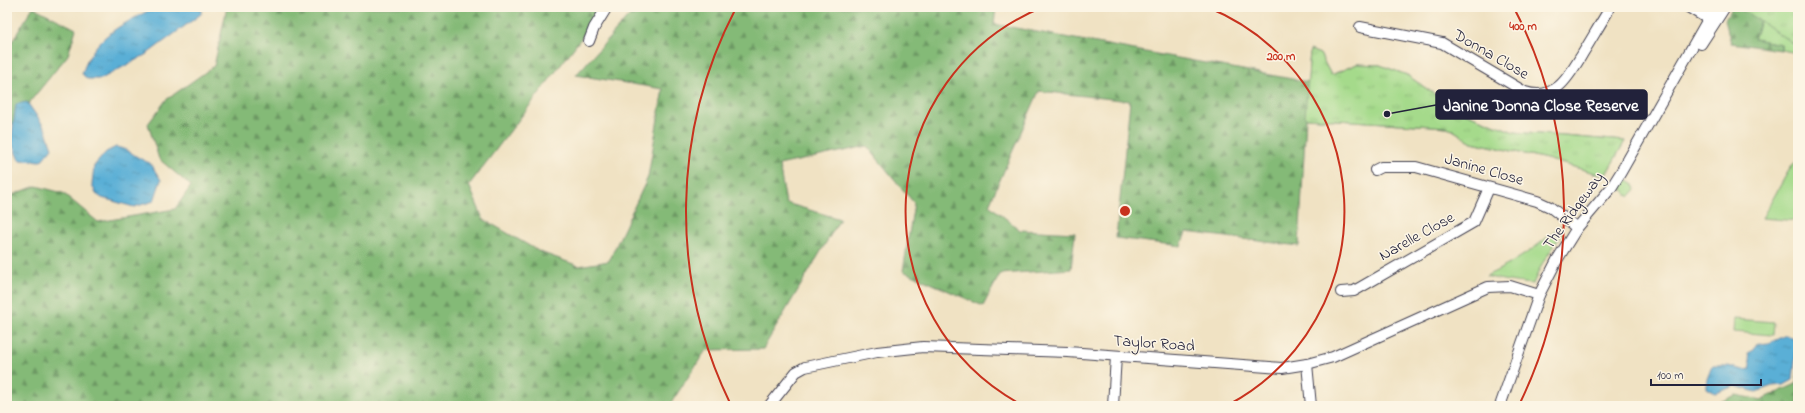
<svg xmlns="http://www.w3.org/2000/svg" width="1805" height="413" font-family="'Indie Flower',sans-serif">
  <defs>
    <pattern id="forest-firs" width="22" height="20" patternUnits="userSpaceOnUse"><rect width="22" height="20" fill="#84ba77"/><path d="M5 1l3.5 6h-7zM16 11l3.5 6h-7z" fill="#6c9763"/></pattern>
    <pattern id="park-tufts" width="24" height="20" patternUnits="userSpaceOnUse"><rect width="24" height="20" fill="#a5da8b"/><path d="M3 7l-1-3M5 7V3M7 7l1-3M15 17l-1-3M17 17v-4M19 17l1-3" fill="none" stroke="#8ebb79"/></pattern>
    <pattern id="water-ripples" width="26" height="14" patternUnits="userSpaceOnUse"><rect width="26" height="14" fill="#5aafd6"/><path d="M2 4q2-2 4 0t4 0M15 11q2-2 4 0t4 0" fill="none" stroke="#4a8eaf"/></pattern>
  </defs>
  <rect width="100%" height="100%" fill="#fcf5e5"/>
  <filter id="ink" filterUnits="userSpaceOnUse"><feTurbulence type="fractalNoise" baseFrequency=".025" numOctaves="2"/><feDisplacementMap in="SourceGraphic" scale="8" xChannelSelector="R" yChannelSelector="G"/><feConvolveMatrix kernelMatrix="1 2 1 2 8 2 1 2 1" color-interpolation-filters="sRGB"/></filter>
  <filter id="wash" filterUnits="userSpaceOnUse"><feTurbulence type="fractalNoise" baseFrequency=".012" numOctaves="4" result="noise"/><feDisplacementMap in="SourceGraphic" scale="16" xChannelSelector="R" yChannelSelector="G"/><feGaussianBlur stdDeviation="0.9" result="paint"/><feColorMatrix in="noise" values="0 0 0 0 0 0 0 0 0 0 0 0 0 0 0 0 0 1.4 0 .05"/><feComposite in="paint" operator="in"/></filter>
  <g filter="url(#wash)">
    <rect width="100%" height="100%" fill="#f0e2c3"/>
    <g fill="#a5da8b" stroke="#647e63">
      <polygon points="1760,20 1798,47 1798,53 1781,50 1781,44 1754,39"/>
      <polygon points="1793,163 1798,163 1798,221 1762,218"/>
      <polygon points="1624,178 1633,183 1636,189 1629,197 1623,189 1620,191 1619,189"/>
      <path d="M 1561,225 L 1563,232 L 1542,264 L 1533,284 C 1521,283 1498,280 1486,276 C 1514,263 1538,247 1561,225 Z"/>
      <polygon points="1734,319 1774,322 1773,335 1733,332"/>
    </g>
    <g fill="url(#forest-firs)" stroke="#536e59">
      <polygon points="33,7 76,29 68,55 7,130 7,50"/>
      <polygon points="227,7 605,7 469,185 483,219 540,252 579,266 609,261 648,177 663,89 576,75 637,7 996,7 994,24 1308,82 1310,50 1320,54 1331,75 1357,64 1380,65 1407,75 1457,110 1514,132 1625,141 1605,176 1547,159 1472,142 1448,127 1306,118 1299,246 1186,232 1181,246 1116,238 1130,101 1039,91 989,205 1020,230 1075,233 1071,269 1000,274 983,306 903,271 914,203 867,146 779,165 786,203 840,219 763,349 706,350 669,406 7,406 7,197 36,186 63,193 98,222 175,209 191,186 159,159 148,124 166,100 214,66"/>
      <polygon points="1732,7 1736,7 1760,20 1754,39 1781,44 1781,50 1731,43 1725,20"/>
      <polygon points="1798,372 1798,406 1711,406 1736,395 1761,400 1796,384"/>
    </g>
    <g fill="url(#park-tufts)" stroke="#647e63">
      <polygon points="1736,7 1798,7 1798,47 1756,18"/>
      <polygon points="1310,50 1320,54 1331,75 1357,64 1380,65 1407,75 1457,110 1514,132 1625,141 1605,176 1547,159 1472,142 1448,127 1305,118"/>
    </g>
    <g fill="url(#water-ripples)" stroke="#3e6888">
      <path d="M 155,7 L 203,7 L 201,14 L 147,54 L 101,79 L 87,79 L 82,74 C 95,34 121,26 155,7 Z"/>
      <polygon points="27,102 45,128 52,148 41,161 19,160 11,142 16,104"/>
      <path d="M 116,147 C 132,150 135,158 150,163 L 161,180 L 154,201 L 134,207 L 102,198 L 96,194 L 92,184 L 94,166 L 106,152 Z"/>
      <polygon points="1786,335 1797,341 1793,380 1784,385 1773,386 1756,392 1735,386 1715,393 1707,388 1707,379 1712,366 1728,366 1743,370 1751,369 1748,353 1754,350 1757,344 1769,343"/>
    </g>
  </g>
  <g filter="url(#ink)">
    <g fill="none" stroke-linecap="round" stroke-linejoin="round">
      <defs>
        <g id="minor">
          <polyline points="1688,7 1708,19"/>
          <path d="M 1360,27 L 1442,43 L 1525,92 C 1556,102 1569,76 1583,53 C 1591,40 1599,26 1607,13 L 1609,7"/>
          <polyline points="589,41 594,28 607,7"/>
          <polyline points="1701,44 1725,7"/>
          <polyline points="1375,170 1381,167 1416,167 1537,201 1550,207 1577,228"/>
          <polyline points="1341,292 1354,291 1474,222 1489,188"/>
          <polyline points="1307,364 1311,406"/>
          <polyline points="769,406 796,372 805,367 877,352 923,347 1068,352 1282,368 1307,364 1333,357 1488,287 1510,286 1539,295"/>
          <polyline points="1113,406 1116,356"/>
          <polyline points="1500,406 1539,295 1557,260 1577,228 1611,188 1621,172 1715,7"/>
        </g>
      </defs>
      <use href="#minor" stroke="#413f4f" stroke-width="12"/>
      <use href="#minor" stroke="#fff" stroke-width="10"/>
    </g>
  </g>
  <g fill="none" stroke="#c8321e" stroke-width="2">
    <path d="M1022 405A220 220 0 0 1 1043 7M1207 7A220 220 0 0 1 1228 405"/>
    <path d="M730 403A439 439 0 0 1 736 8M1514 8A439 439 0 0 1 1520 403"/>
  </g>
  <g text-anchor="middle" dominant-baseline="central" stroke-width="3" stroke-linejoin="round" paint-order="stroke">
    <g font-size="16" fill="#22223b" stroke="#fcf5e5">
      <text transform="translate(1491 55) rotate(30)">Donna Close</text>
      <text transform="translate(1484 170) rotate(16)">Janine Close</text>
      <text transform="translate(1574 211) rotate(-54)">The Ridgeway</text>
      <text transform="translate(1417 237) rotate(-29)">Narelle Close</text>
      <text transform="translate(1154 344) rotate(4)">Taylor Road</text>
    </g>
  </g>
  <circle cx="1125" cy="211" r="6" fill="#c8321e" stroke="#fcf5e5" stroke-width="2"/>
  <g font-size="12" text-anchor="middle" font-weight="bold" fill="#c8321e" stroke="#fcf5e5" stroke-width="3" stroke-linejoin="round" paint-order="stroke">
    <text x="1523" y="30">400 m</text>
    <text x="1281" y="60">200 m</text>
  </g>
  <path fill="none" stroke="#22223b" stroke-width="1.5" d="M1387 114L1436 105"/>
  <circle fill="#22223b" stroke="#fcf5e5" stroke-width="1.5" cx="1387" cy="114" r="4"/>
  <rect fill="#22223b" stroke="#22223b" stroke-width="1.5" x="1436" y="90" width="211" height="29" rx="4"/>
  <g font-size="17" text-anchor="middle" font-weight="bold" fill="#fff">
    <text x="1541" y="111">Janine Donna Close Reserve</text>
  </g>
  <rect width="1805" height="413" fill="none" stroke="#fcf5e5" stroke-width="24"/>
  <path d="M1651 379v6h110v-6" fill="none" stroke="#22223b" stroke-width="2"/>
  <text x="1657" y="379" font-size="12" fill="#22223b" stroke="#fcf5e5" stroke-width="3" paint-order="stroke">100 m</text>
</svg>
